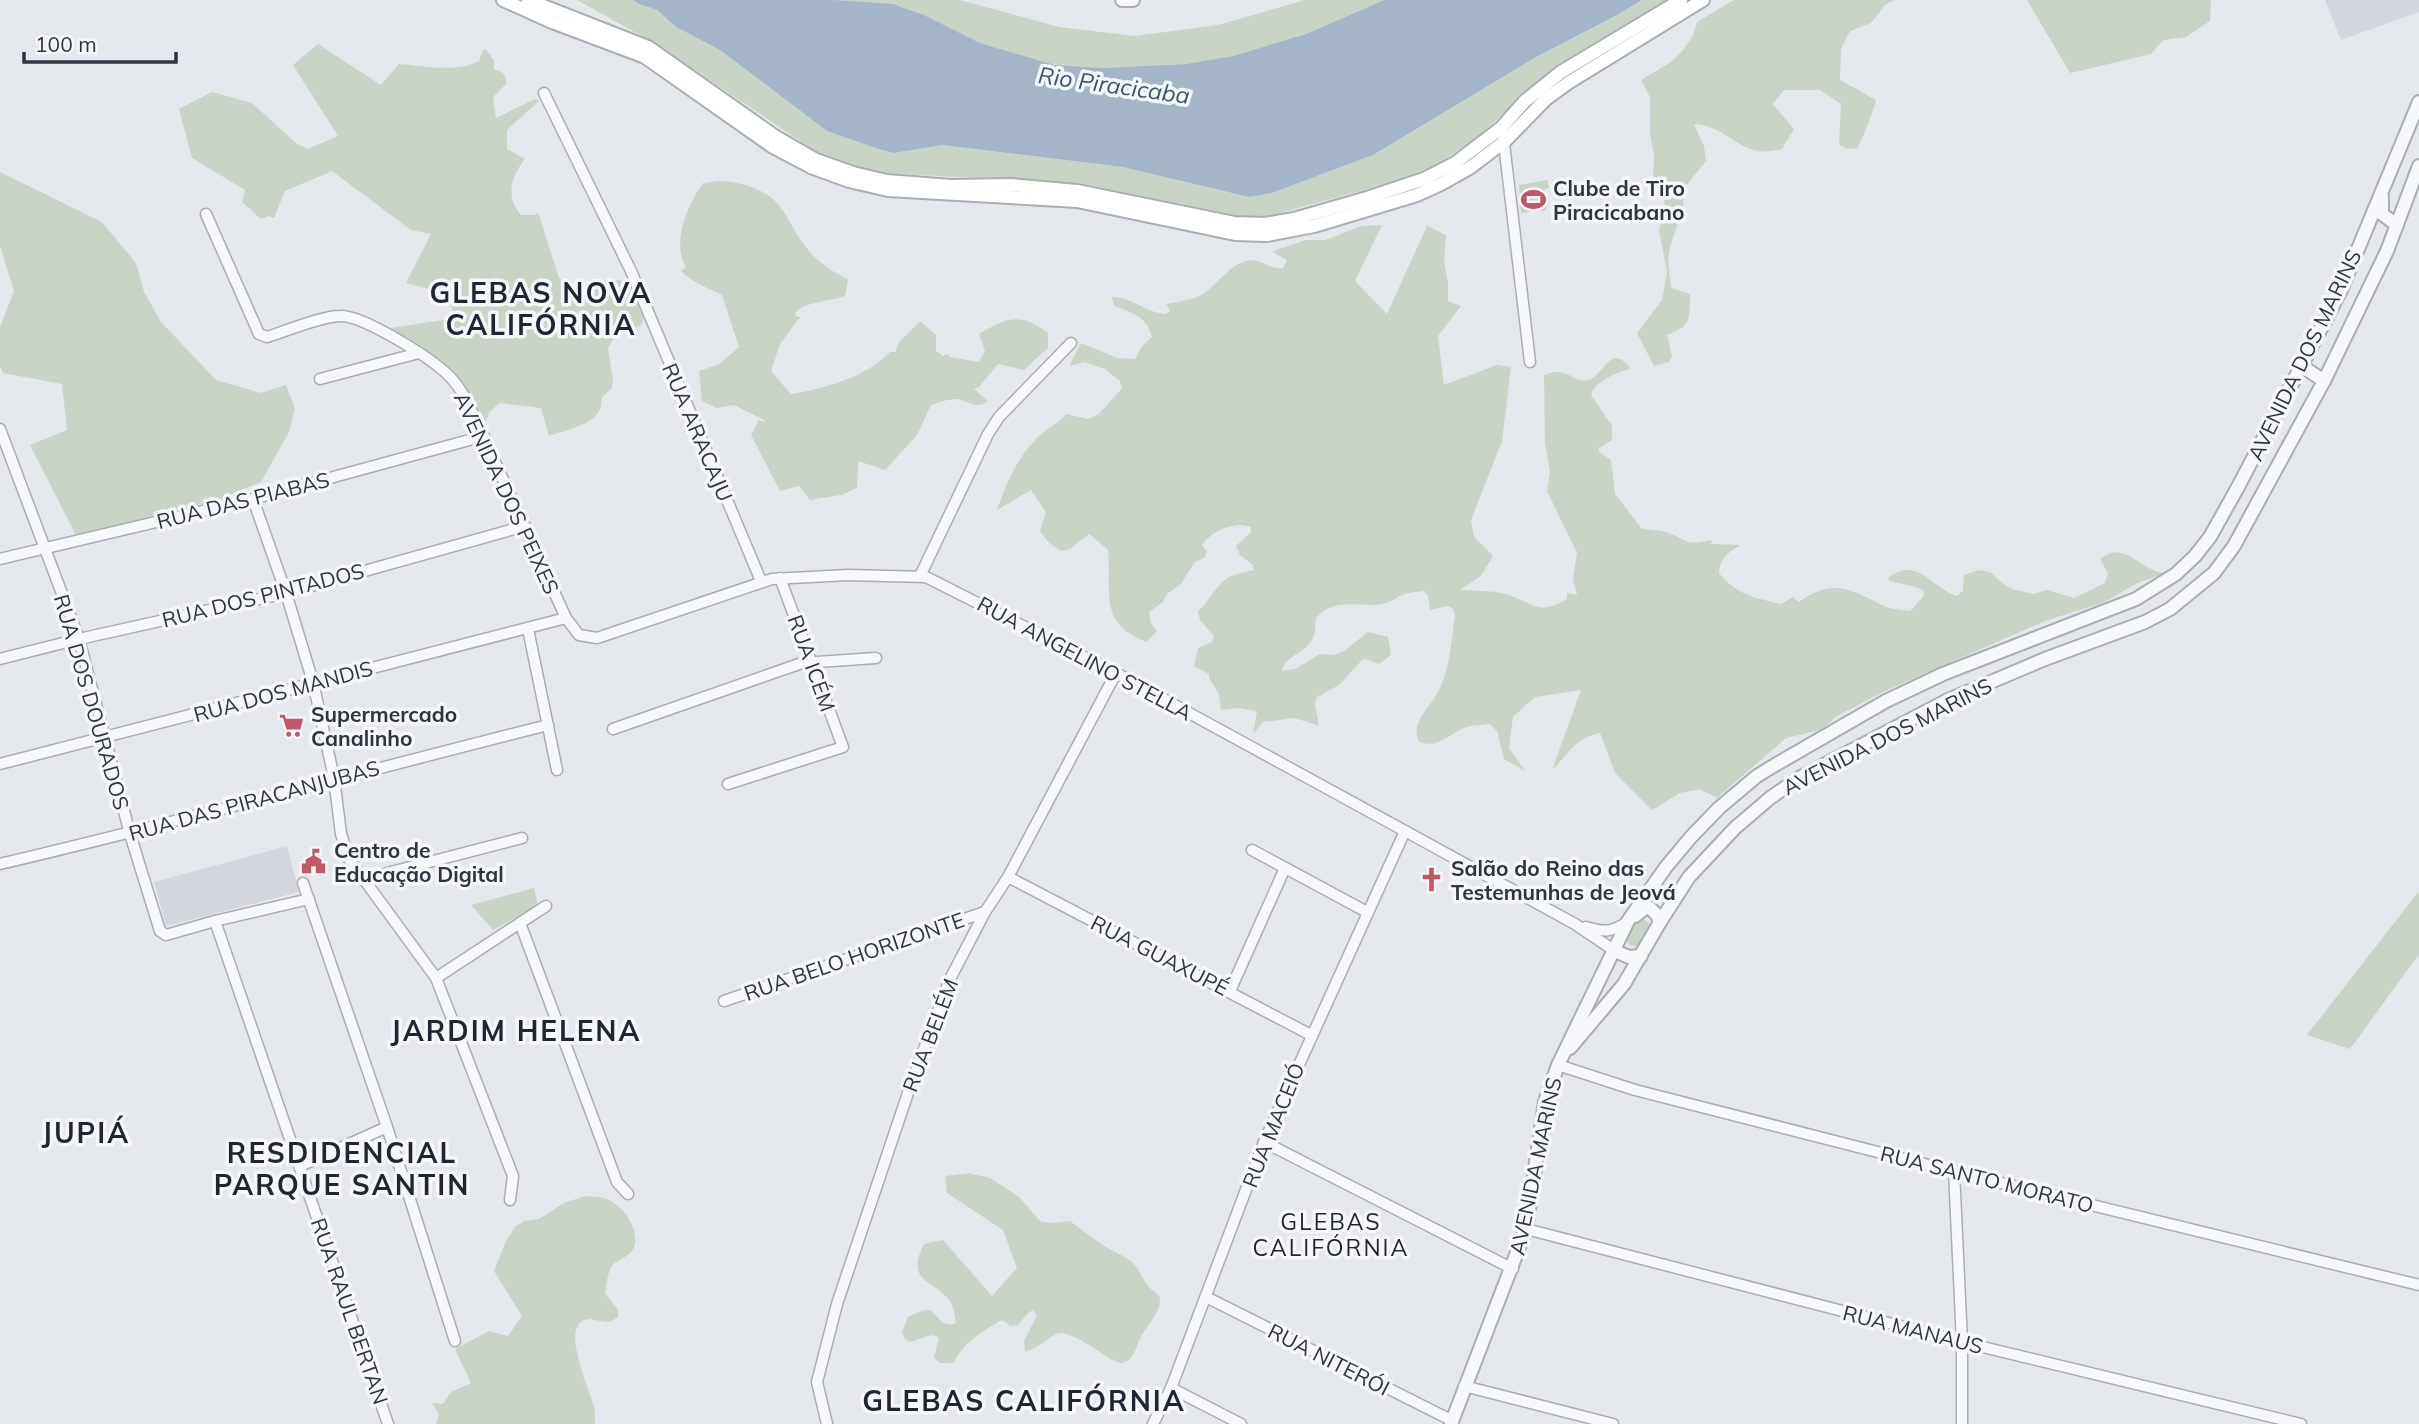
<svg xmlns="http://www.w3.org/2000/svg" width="2419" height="1424" font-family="Mulish,sans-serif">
  <rect width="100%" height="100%" fill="#e4e7eb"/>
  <g fill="#d3d6dc">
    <polygon points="2325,0 2419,0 2419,12 2341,40"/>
    <polygon points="287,846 299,892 166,926 154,882"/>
  </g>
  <g fill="#cad4c6">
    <polygon points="577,0 633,0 639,4 657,10 676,27 720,50 827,131 894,153 942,145 1123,167 1249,197 1272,193 1373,155 1536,57 1619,14 1642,0 1671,0 1521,97 1478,137 1422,174 1262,218 1232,217 1075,184 886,173 852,166 818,153 654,43"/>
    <polygon points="834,0 960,0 1059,27 1135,36 1218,25 1305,0 1384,0 1306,34 1233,56 1186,64 1103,68 1055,65 980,43 924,15 899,6"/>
    <path d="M 1734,0 L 1894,0 L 1885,5 L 1871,23 L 1850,31 L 1841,49 L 1840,80 L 1876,100 C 1876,104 1861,143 1857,148 L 1848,149 L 1839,145 L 1841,104 L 1820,90 L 1784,90 L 1773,104 L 1794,129 L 1782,149 C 1740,161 1729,125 1694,124 L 1704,146 L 1706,161 L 1684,188 L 1683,208 L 1670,247 L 1668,260 L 1671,288 L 1690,294 C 1689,319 1692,326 1667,335 L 1672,356 L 1669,362 L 1654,366 L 1637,333 L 1662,300 L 1667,272 L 1659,230 L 1665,206 L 1664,200 L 1656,192 L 1653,182 L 1654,156 L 1650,133 L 1650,97 L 1641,80 L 1671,62 L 1683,50 L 1693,36 L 1697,22 Z"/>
    <polygon points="2027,0 2211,0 2210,21 2186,37 2163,40 2151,54 2070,73"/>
    <path d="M 318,44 L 381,85 L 399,64 C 424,66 456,73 479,61 L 483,50 L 486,49 L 494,61 L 494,70 C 504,72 506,73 506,84 L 493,97 L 496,118 L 535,99 L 539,101 L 507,130 L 507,149 L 525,159 C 511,176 505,197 521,215 L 536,215 L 538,212 L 559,278 C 586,299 599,275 618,280 C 635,284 650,310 641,325 L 617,333 L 608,348 L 613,382 L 611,389 L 601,398 C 605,424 568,429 549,436 L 541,408 L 500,403 L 490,411 L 485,423 L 455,374 L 391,328 L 456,318 L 445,293 L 406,283 L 431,234 L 411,230 L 332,171 L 285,191 L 274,218 L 269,216 L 261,219 L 242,202 L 245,190 L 192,158 L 179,109 L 212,92 L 252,103 L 297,144 L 308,149 L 338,136 L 293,65 Z"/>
    <polygon points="0,172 102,222 136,263 144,292 161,322 216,380 261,393 286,385 295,408 289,432 261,482 220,499 77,537 30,445 67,430 62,384 3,373 0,366 0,327 14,291 0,246"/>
    <polygon points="1547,180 1549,187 1544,190 1546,210 1521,213 1519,185"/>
    <path d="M 719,181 C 741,181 769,190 782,209 C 791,223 798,238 809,251 C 820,264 833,272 848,279 L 845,296 C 828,302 809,300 795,313 L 796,317 L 800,317 L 780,344 L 771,371 L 791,394 C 824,389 866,377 890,352 L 895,352 L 899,342 L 920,321 L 936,335 L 936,351 L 943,356 L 948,354 L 950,357 L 979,362 L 985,351 L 979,334 C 1007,317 1021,312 1048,333 L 1048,348 L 1024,370 L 998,364 L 979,387 L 974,389 L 988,401 C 975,411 968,399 955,399 C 948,399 938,403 931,405 L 917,435 L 885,470 L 858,461 L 857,488 L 841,495 L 810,500 L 799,486 L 780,491 L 751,435 L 759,420 L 765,422 L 764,420 L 734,405 L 717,408 L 702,401 L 699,371 L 719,364 L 739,347 L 722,295 C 708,288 691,282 681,271 L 686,267 C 671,242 688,205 703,183 Z"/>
    <path d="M 1382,225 L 1355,281 L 1387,314 L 1427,226 L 1446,235 L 1444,260 L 1448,284 L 1448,301 L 1461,306 L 1438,336 L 1444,385 L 1497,365 L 1511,367 L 1502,441 L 1471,520 L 1474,537 L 1493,556 L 1481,576 L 1460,590 C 1474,591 1491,590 1505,594 C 1534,602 1536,617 1567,599 L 1567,593 L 1577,595 L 1573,579 L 1577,553 L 1547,491 L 1550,472 L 1545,443 L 1544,375 C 1569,365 1572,384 1588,380 C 1598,378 1604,363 1614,358 L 1621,359 L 1631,368 C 1617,373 1596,380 1591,395 L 1612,426 L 1612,440 L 1599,448 L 1599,452 L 1611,460 L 1615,494 L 1642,529 C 1650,530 1659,530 1666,532 C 1691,541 1683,546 1712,540 L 1711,544 L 1740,545 C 1728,553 1720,558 1719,573 C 1737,595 1755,598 1781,604 L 1793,597 L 1799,602 C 1833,578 1849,589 1882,605 C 1890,609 1901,610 1910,611 L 1923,597 L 1924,591 L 1916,587 L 1890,581 L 1888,578 C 1919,555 1931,589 1957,596 L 1963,591 L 1964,575 L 1979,570 L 1990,572 L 2002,583 L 2012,589 L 2033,594 L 2047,590 L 2074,598 L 2105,583 L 2108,573 L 2100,559 C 2119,544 2132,558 2147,567 C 2152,570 2159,572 2164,574 L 2137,583 L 2105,602 L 2045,621 L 1883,692 L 1837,716 L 1821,730 L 1786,738 L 1717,798 L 1700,789 L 1680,793 L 1652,810 L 1615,773 L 1600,733 C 1573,739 1570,753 1552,770 L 1581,690 L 1535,697 L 1513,717 L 1509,748 L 1525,771 L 1504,759 L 1497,731 L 1490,724 C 1483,725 1474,725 1467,727 C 1451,732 1436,751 1419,741 C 1410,725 1427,710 1435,697 C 1450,675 1451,642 1455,616 L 1453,609 L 1448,606 L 1430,610 L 1428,596 L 1424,591 C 1417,592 1409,592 1402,595 C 1397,597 1393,601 1387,603 C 1366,609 1336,596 1318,616 C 1311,623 1321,631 1308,645 C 1299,655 1285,657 1282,671 L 1295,669 L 1320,654 L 1333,655 L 1344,651 L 1368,632 L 1388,637 L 1391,655 L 1379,664 L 1366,659 L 1362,660 L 1339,685 L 1317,697 L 1315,704 L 1319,726 L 1295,718 L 1263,722 L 1253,734 L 1257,711 L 1238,708 L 1221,710 L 1219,694 L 1209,678 L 1209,674 L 1194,666 L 1198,648 L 1212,642 L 1214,636 L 1200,620 L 1198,611 C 1210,602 1216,583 1231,576 C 1238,573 1247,572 1254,570 L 1253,565 L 1240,555 L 1236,546 L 1251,532 L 1251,527 C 1235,521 1211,531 1202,545 L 1207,551 L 1205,557 L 1194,563 L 1181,584 L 1167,594 L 1163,602 L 1149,612 L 1151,624 L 1157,631 L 1147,642 C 1097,624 1112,591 1108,550 L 1089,534 L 1070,549 L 1061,551 L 1049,543 L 1040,531 L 1046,512 L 1031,490 L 997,510 C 1006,484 1017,458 1037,438 C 1045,430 1058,423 1067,414 L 1088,419 L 1099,414 L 1122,388 L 1120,381 L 1105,369 L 1085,362 L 1069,366 L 1081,343 L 1117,358 L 1135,359 L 1141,347 L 1152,337 C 1147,317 1132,312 1114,306 L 1112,297 C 1132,297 1146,313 1166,314 L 1170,311 L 1166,304 C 1178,302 1192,300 1203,294 C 1218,284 1228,266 1246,261 C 1261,257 1269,270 1283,268 L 1287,260 L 1274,253 L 1273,251 L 1306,240 L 1326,240 L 1361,226 Z"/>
    <polygon points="534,888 538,906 493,930 471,905"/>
    <polygon points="2419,891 2419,954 2350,1049 2307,1035"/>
    <path d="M 1642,918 L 1650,924 L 1650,930 L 1639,947 L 1630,945 L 1627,942 C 1626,932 1632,921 1642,918 Z"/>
    <path d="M 969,1173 L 990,1178 L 1019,1197 L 1040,1221 L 1053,1223 L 1070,1221 C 1081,1229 1092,1238 1104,1246 C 1113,1251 1124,1256 1132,1262 C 1140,1270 1143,1281 1150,1288 C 1154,1292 1160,1293 1160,1300 C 1160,1311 1149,1324 1143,1333 C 1137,1342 1135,1360 1123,1363 C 1115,1366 1081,1335 1062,1333 C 1052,1332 1039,1350 1025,1351 L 1024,1341 L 1037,1315 L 1033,1310 L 1028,1313 L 1018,1325 L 1011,1326 L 1002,1320 C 983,1331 962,1343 954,1363 L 939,1363 L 934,1357 L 939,1337 L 931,1335 L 910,1342 L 905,1339 L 902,1332 L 908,1317 C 913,1315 920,1311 925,1310 C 938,1308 938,1330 956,1323 C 955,1317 954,1307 950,1301 C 935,1280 904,1283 924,1244 L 943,1240 L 992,1296 L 1017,1268 L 1003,1230 L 947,1193 L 945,1176 Z"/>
    <path d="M 585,1196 C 592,1197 600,1196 607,1199 C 622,1205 638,1227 635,1244 C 633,1257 618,1258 612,1266 C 607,1273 607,1285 605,1293 L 618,1310 L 618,1317 C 615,1319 612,1321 608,1322 C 598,1323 591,1315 581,1322 C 564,1334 590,1391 594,1407 C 595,1413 595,1419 595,1424 L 436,1424 L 439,1414 L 432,1403 L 443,1404 L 451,1392 L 471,1383 L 455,1349 L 489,1331 L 508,1336 L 522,1316 L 494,1271 L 506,1241 L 515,1227 L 524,1221 L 539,1219 L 564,1203 Z"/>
  </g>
  <polygon fill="#a3b5c6" points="633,0 834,0 893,4 924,15 980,43 1055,65 1103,68 1186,64 1233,56 1306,34 1384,0 1642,0 1619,14 1536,57 1373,155 1272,193 1249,197 1123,167 942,145 894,153 879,149 827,131 720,50 676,27 657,10 639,4"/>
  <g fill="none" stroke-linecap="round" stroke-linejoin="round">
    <defs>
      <g id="minor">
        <polyline points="544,93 631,271 761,581"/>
        <polyline points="1503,135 1530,362"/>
        <path d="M 206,214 L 259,334 L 267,337 C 286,331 322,316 340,316 C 363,315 431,358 448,375 C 460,386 467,402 474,416 L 566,618 L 579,635 L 597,638 L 772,579 L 848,575 L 926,577 L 1116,673 L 1575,924 L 1615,951"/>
        <polyline points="320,379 419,353"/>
        <polyline points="0,429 79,639 130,834 160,931 166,935 215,921 309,899"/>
        <polyline points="253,499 286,593 313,682 334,778 341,834 349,859 436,978 513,1176 510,1200"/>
        <polyline points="0,559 253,499 484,436"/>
        <polyline points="920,576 988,434 999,417 1071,343"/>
        <polyline points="528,629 557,770"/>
        <polyline points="0,659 79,639 286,593 525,526"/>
        <polyline points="613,729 802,663 876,658"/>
        <polyline points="0,764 566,618"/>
        <polyline points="728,784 843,747 780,578"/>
        <polyline points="1252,850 1367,912"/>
        <path d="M 0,864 C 183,821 365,771 548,725"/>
        <polyline points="1008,877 1311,1035"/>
        <polyline points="364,879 522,838"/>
        <polyline points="303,883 387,1127 455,1341"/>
        <polyline points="215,921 388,1424"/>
        <polyline points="520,923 617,1182 628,1194"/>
        <path d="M 1586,927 C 1603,932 1611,933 1627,922"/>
        <polyline points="436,978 546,906"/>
        <polyline points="1230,991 1285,868"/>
        <polyline points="724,1001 985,912"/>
        <polyline points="1558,1065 1635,1090 1948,1170 2419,1285"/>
        <polyline points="1264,1142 1513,1269"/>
        <polyline points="300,1166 387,1127"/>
        <polyline points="1954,1171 1962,1342 1962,1424"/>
        <polyline points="1526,1229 1962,1342 2301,1424"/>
        <polyline points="1206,1297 1453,1421"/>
        <polyline points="1464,1386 1613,1424"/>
        <polyline points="1171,1388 1241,1424"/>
        <polyline points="827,1424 817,1382 837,1304 910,1087 950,979 985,912 1008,877 1116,673"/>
        <polyline points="1153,1424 1171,1388 1264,1142 1405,831"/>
      </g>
      <g id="tertiary">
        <polyline points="1122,0 1133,0"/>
        <polyline points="2382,197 2382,214 2397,225"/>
        <polyline points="2302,366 2324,381"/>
        <polyline points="1635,916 1645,908 1650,908 1657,915 1660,922"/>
        <polyline points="1615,951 1629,957 1641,956"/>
        <polyline points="1570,1048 1624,984 1660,922 1689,877 1735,828 1770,798 1799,778 1948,700 2045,659 2145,622 2170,609 2214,573 2234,546 2324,381 2387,251 2419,166"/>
        <polyline points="1451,1424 1526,1229 1545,1102 1558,1065 1628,921 1666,867 1691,837 1719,808 1757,776 1775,765 1886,701 1943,674 2136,599 2176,574 2195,556 2210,537 2238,487 2341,290 2419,102"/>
      </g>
      <g id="secondary">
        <polyline points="503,0 552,22 645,57 773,147 811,167 849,181 888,190 1077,201 1235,234 1267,235 1314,226 1417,195 1441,184 1471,167 1505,141 1546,99 1568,83 1703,0"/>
        <polyline points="528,0 648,47 776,137 816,160 853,173 887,181 951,186 1011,185 1077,191 1234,223 1265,224 1294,219 1367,198 1424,179 1455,163 1501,128 1525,101 1561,72 1681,0"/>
      </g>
    </defs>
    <use href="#minor" stroke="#a9aeb5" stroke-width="13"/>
    <use href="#tertiary" stroke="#a9aeb5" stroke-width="16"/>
    <use href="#secondary" stroke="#a9aeb5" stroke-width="16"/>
    <use href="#minor" stroke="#f7f8f9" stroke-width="10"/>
    <use href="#tertiary" stroke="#f7f8f9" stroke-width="12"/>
    <use href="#secondary" stroke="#fff" stroke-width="12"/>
  </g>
  <defs>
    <symbol id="stadium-bare" viewBox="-9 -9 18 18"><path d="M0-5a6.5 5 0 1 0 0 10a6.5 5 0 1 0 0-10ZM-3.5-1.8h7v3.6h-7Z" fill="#c15868" stroke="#f4f6f8" stroke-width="2.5" paint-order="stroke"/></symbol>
    <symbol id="supermarket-bare" viewBox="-9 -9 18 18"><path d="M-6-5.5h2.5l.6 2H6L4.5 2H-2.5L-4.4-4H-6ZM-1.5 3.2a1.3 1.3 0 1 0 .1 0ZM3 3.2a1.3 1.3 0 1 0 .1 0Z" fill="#c15868" stroke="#f4f6f8" stroke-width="2.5" paint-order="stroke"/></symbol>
    <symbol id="civic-bare" viewBox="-9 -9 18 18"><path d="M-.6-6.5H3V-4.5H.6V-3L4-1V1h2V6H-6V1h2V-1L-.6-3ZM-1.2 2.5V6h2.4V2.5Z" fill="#c15868" stroke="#f4f6f8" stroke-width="2.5" paint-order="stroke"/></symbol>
    <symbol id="church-bare" viewBox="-9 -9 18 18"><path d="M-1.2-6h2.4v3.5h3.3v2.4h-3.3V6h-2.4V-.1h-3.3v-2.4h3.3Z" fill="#c15868" stroke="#f4f6f8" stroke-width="2.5" paint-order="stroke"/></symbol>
  </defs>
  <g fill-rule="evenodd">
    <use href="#stadium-bare" x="1516" y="182" width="35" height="35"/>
    <use href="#supermarket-bare" x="274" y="708" width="35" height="35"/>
    <use href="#civic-bare" x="296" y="844" width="35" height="35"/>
    <use href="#church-bare" x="1414" y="862" width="35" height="35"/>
  </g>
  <g text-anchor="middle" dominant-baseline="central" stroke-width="7" stroke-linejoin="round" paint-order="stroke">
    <g font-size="21" font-weight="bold" fill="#2d3541" stroke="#f4f6f8" text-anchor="start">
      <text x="1553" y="188">Clube de Tiro<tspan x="1553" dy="24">Piracicabano</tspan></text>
      <text x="311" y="714">Supermercado<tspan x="311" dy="24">Canalinho</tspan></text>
      <text x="334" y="850">Centro de<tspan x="334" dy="24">Educação Digital</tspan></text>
      <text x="1451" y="868">Salão do Reino das<tspan x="1451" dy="24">Testemunhas de Jeová</tspan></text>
    </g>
    <g font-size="21" fill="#2d3541" stroke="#f4f6f8">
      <text transform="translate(2304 355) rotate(-64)">AVENIDA DOS MARINS</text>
      <text transform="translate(698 432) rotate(67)">RUA ARACAJU</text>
      <text transform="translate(507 493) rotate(65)">AVENIDA DOS PEIXES</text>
      <text transform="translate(243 500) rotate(-14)">RUA DAS PIABAS</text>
      <text transform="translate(263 595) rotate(-14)">RUA DOS PINTADOS</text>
      <text transform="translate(1085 658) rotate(28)">RUA ANGELINO STELLA</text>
      <text transform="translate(812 663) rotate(70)">RUA ICÉM</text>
      <text transform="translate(283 691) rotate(-15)">RUA DOS MANDIS</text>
      <text transform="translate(92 702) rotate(74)">RUA DOS DOURADOS</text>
      <text transform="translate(1887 736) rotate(-27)">AVENIDA DOS MARINS</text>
      <text transform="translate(254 800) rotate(-15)">RUA DAS PIRACANJUBAS</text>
      <text transform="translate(1160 955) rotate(27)">RUA GUAXUPÉ</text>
      <text transform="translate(854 956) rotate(-19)">RUA BELO HORIZONTE</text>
      <text transform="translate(930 1035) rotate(-69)">RUA BELÉM</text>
      <text transform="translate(1273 1125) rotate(-68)">RUA MACEIÓ</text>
      <text transform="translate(1535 1166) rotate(-78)">AVENIDA MARINS</text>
      <text transform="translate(1987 1179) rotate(14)">RUA SANTO MORATO</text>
      <text transform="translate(350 1311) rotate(71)">RUA RAUL BERTAN</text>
      <text transform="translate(1913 1329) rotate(14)">RUA MANAUS</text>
      <text transform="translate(1329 1359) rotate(27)">RUA NITERÓI</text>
    </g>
    <g font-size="23" font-style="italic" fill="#3c5471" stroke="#f4f6f8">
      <text transform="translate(1114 85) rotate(8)">Rio Piracicaba</text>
    </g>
    <g font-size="23" letter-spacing="2" fill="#1f2632" stroke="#f4f6f8">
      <text x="1331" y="1221">GLEBAS<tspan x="1331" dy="26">CALIFÓRNIA</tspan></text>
    </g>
    <g font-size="28" font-weight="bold" letter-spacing="2" fill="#1f2632" stroke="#f4f6f8">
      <text x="541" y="292">GLEBAS NOVA<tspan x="541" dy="32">CALIFÓRNIA</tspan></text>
      <text x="516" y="1030">JARDIM HELENA</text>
      <text x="86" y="1132">JUPIÁ</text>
      <text x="342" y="1152">RESDIDENCIAL<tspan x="342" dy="32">PARQUE SANTIN</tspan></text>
      <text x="1024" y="1400">GLEBAS CALIFÓRNIA</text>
    </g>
  </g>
  <path d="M24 52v10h152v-10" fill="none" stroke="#2d3541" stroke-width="3.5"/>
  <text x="35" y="52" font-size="21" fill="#2d3541" stroke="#f4f6f8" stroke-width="5" paint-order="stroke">100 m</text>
</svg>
